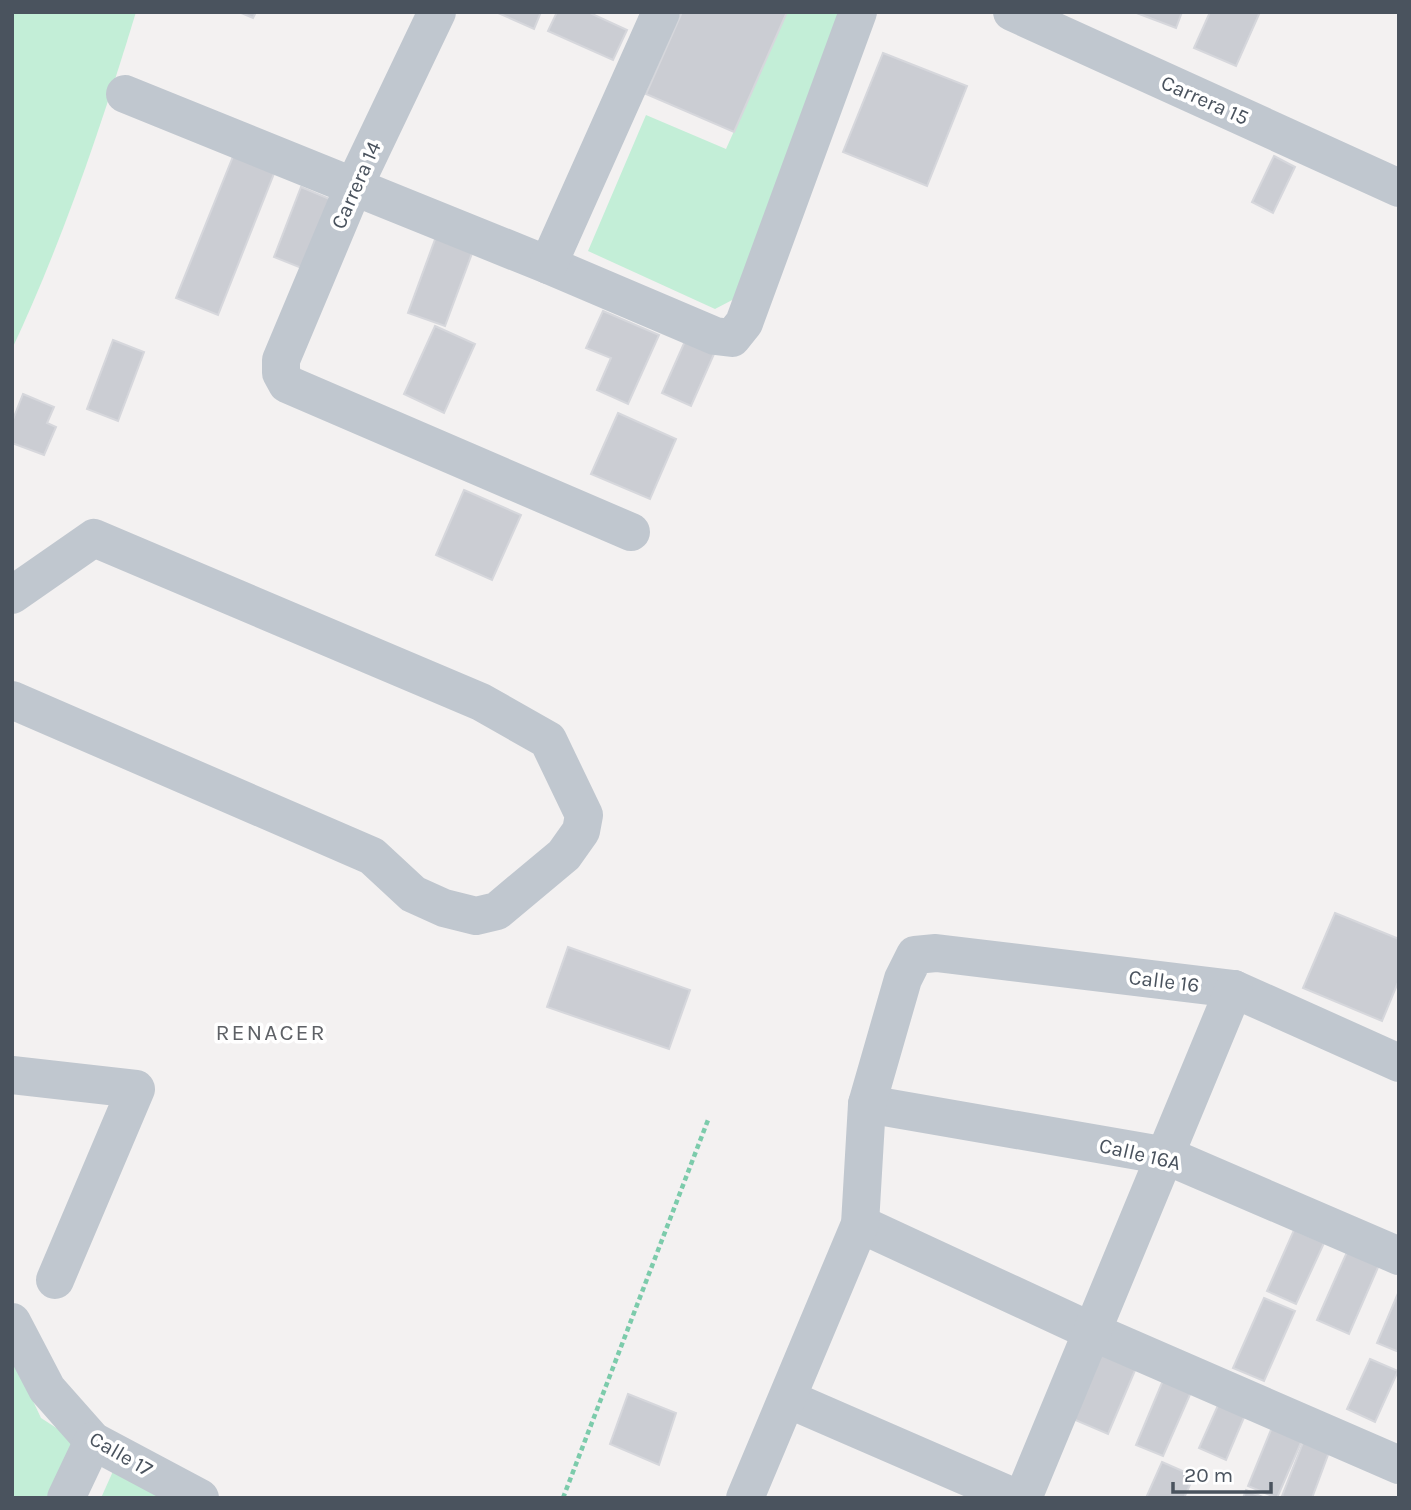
<svg xmlns="http://www.w3.org/2000/svg" width="1411" height="1510" font-family="Karla,sans-serif">
  <rect width="100%" height="100%" fill="#f3f1f1"/>
  <g fill="#c3eed7">
    <path d="M 12,12 L 136,12 C 101,127 63,240 12,349 Z"/>
    <polygon points="787,12 848,12 738,297 715,309 588,251 646,115 726,149"/>
    <polygon points="12,1356 41,1418 75,1440 48,1498 12,1498"/>
    <polygon points="114,1469 172,1498 101,1498"/>
  </g>
  <g fill="#cbcdd3" stroke="#d6d7dc" stroke-width="2">
    <polygon points="239,12 256,12 253,18"/>
    <polygon points="496,12 541,12 534,29"/>
    <polygon points="557,12 588,12 627,30 613,60 548,31"/>
    <polygon points="682,12 787,12 734,132 646,94"/>
    <polygon points="1134,12 1182,12 1176,28"/>
    <polygon points="1210,12 1260,12 1236,66 1194,48"/>
    <polygon points="883,53 967,86 927,186 843,152"/>
    <polygon points="234,154 275,171 218,315 176,298"/>
    <polygon points="1274,156 1295,167 1273,213 1252,202"/>
    <polygon points="301,187 332,200 304,269 274,257"/>
    <polygon points="437,234 474,248 445,326 408,313"/>
    <polygon points="603,311 659,335 628,404 597,390 611,358 586,348"/>
    <polygon points="435,326 475,344 444,413 404,394"/>
    <polygon points="113,340 144,352 118,421 87,409"/>
    <polygon points="685,341 714,354 691,406 662,393"/>
    <polygon points="23,394 54,407 47,423 56,427 44,455 12,443 12,422"/>
    <polygon points="618,413 676,439 650,499 591,474"/>
    <polygon points="464,490 521,515 492,580 436,555"/>
    <polygon points="1335,913 1399,939 1399,980 1382,1021 1303,988"/>
    <polygon points="568,947 690,990 669,1049 547,1007"/>
    <polygon points="1294,1230 1324,1243 1296,1304 1267,1291"/>
    <polygon points="1347,1252 1379,1265 1349,1334 1317,1320"/>
    <polygon points="1399,1291 1399,1352 1377,1343"/>
    <polygon points="1264,1298 1295,1311 1264,1381 1233,1368"/>
    <polygon points="1100,1354 1136,1368 1108,1434 1073,1419"/>
    <polygon points="1370,1359 1398,1371 1375,1422 1347,1409"/>
    <polygon points="1164,1378 1192,1390 1163,1456 1136,1445"/>
    <polygon points="628,1394 676,1413 659,1465 610,1444"/>
    <polygon points="1219,1403 1245,1415 1226,1460 1199,1448"/>
    <polygon points="1273,1425 1303,1438 1277,1498 1248,1486"/>
    <polygon points="1306,1435 1332,1444 1312,1498 1286,1498 1282,1496"/>
    <polygon points="1162,1462 1194,1476 1184,1498 1146,1498"/>
    <polygon points="1246,1490 1265,1498 1243,1498"/>
  </g>
  <g fill="none" stroke-linecap="round" stroke-linejoin="round">
    <polyline stroke="#7ccbab" stroke-width="4.5" stroke-dasharray="5 3.5" stroke-linecap="butt" points="563,1498 708,1120"/>
    <g stroke="#c0c7cf" stroke-width="38">
      <polyline points="437,12 354,186 281,360 281,373 287,384 631,532"/>
      <polyline points="1012,12 1399,188"/>
      <polyline points="125,94 548,265 715,336 732,338 744,323 858,12"/>
      <polyline points="548,265 661,12"/>
      <polyline points="12,595 94,538 481,702 548,740 584,815 581,831 564,855 497,911 476,916 444,908 413,894 372,856 12,700"/>
      <polyline points="12,1075 136,1089 55,1280"/>
      <polyline points="867,1104 1167,1156 1399,1256"/>
      <polyline points="860,1224 1093,1332 1399,1465"/>
      <polyline points="12,1322 47,1389 93,1441 200,1498"/>
      <polyline points="788,1399 1016,1498"/>
      <polyline points="66,1498 93,1441"/>
      <polyline points="745,1498 860,1224 867,1104 903,979 915,955 936,953 1234,989 1399,1063"/>
      <polyline points="1023,1498 1234,989"/>
    </g>
  </g>
  <g text-anchor="middle" dominant-baseline="central" stroke-width="7" stroke-linejoin="round" paint-order="stroke">
    <g font-size="21" fill="#4a535e" stroke="#fff">
      <text transform="translate(1205 100) rotate(24)">Carrera 15</text>
      <text transform="translate(356 185) rotate(-66)">Carrera 14</text>
      <text transform="translate(1164 981) rotate(7)">Calle 16</text>
      <text transform="translate(1140 1154) rotate(13)">Calle 16A</text>
      <text transform="translate(121 1454) rotate(30)">Calle 17</text>
    </g>
    <g font-size="23" letter-spacing="2" fill="#5e6166" stroke="#fff">
      <text x="271" y="1032">RENACER</text>
    </g>
  </g>
  <rect width="1411" height="1510" fill="none" stroke="#4a535e" stroke-width="28"/>
  <path d="M1173 1482v10h98v-10" fill="none" stroke="#4a535e" stroke-width="3.5"/>
  <text x="1184" y="1482" font-size="21" fill="#4a535e" stroke="#ffffff" stroke-width="5" paint-order="stroke">20 m</text>
</svg>
